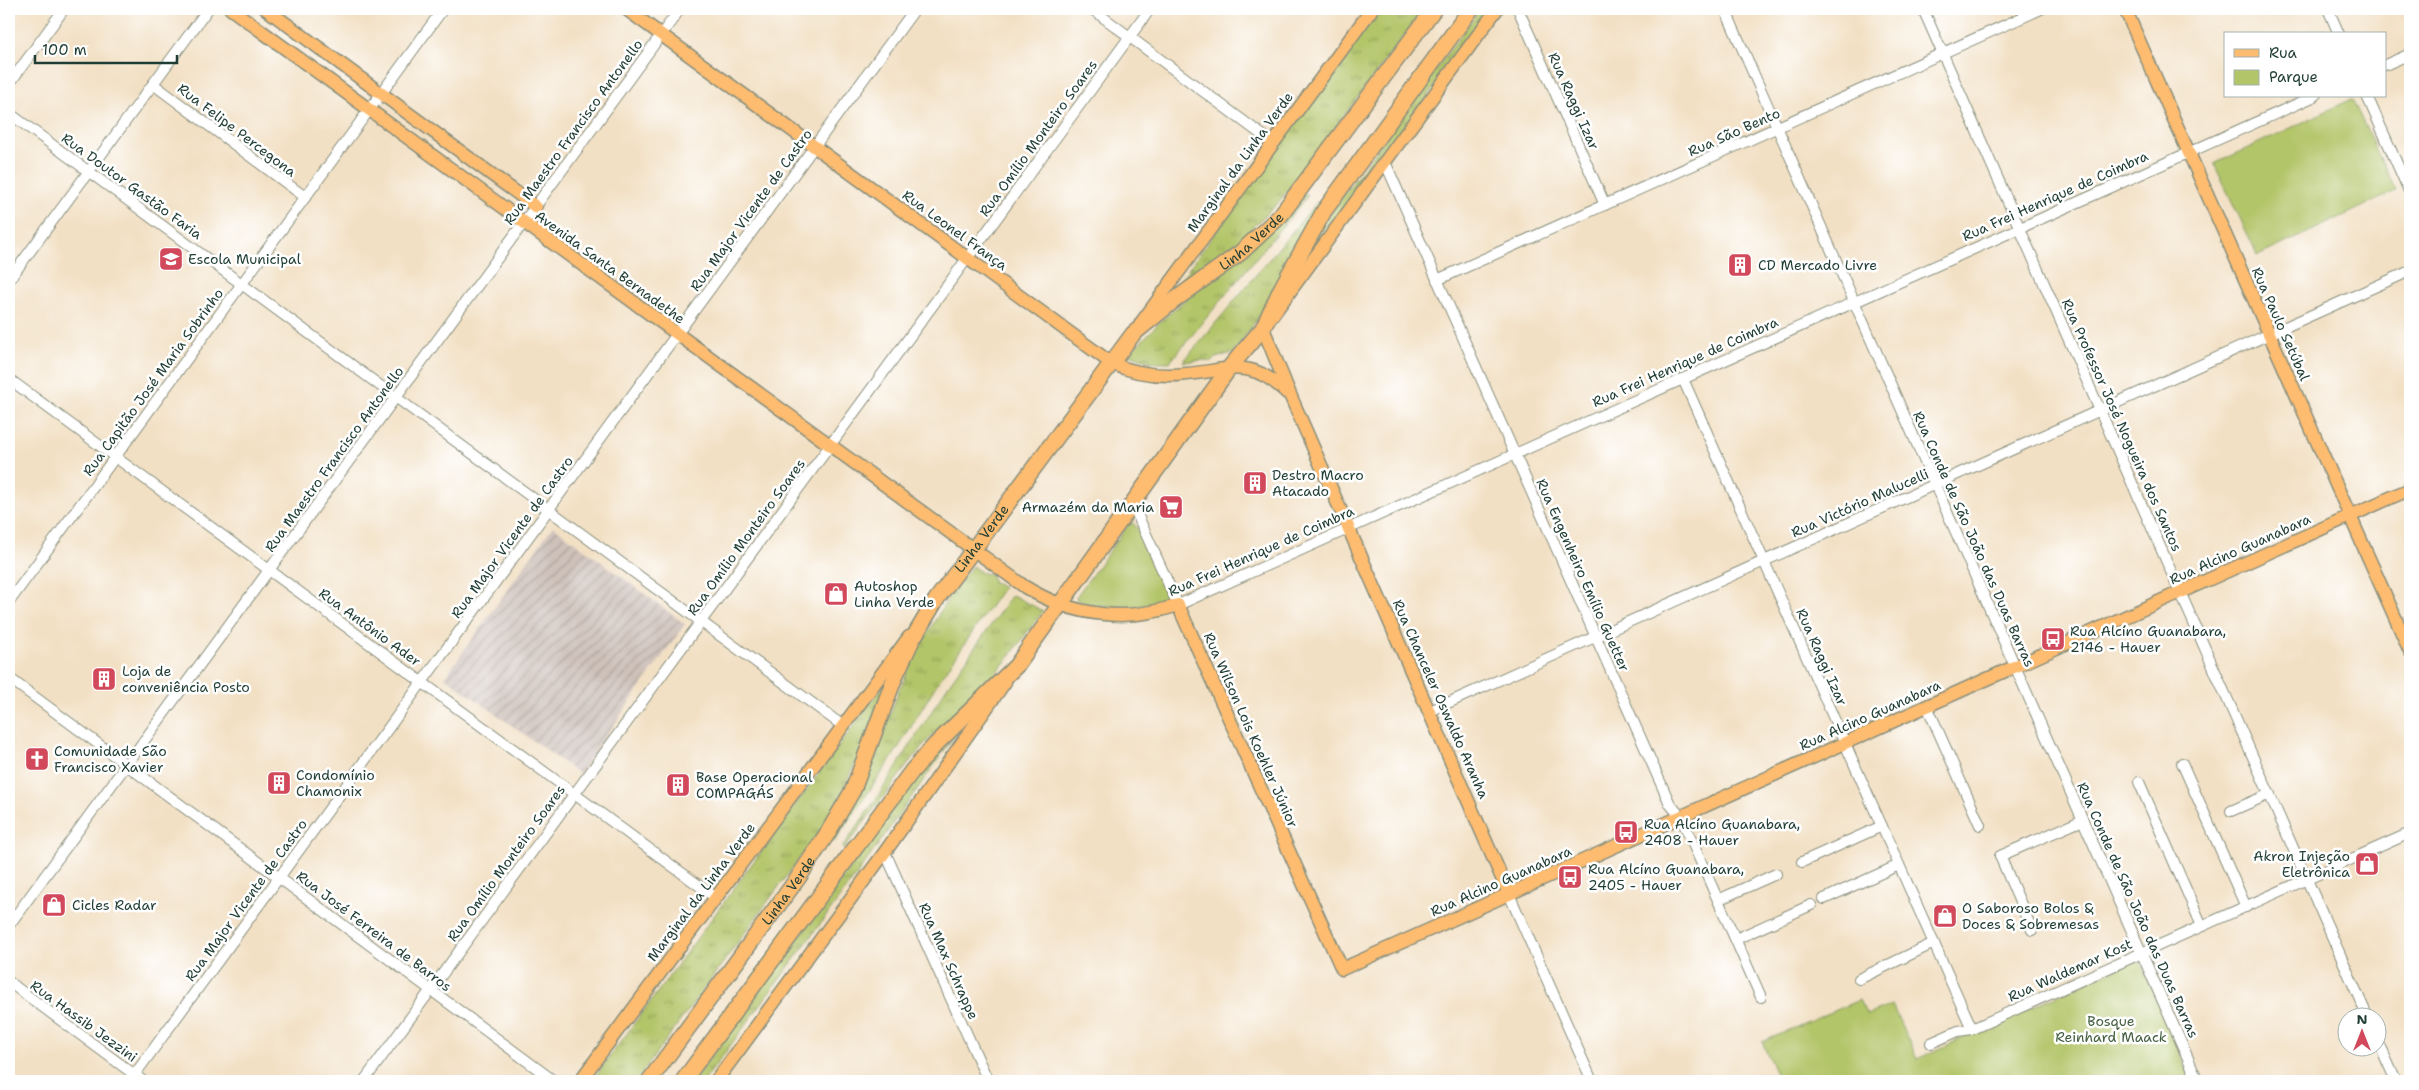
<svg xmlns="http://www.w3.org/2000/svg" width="2419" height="1090" font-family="'Shantell Sans',sans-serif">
  <defs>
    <pattern id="industrial-furrows" width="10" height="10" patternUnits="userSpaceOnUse" patternTransform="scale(1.25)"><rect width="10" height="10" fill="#cec1ba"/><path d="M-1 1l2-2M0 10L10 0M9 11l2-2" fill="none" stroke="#a79e98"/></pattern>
    <pattern id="grass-tufts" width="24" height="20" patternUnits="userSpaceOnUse" patternTransform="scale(1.25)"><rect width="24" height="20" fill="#b3c569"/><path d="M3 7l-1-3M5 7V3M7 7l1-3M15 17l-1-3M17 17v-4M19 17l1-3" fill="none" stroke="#91a157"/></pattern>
  </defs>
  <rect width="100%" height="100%" fill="#fff"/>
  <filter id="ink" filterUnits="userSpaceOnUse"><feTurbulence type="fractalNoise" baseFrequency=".02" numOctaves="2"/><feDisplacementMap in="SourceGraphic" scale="10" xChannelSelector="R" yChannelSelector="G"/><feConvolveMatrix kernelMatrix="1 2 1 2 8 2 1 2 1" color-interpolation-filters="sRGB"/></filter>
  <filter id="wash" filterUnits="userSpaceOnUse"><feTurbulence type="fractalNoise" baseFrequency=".0096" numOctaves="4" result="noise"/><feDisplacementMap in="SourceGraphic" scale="20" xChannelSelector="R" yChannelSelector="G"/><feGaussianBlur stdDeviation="1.12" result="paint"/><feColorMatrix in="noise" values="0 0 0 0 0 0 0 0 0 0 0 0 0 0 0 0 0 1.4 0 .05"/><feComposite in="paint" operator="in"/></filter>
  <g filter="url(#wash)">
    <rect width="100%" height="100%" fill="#f2e0c4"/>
    <polygon fill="url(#industrial-furrows)" points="553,526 685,624 579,774 445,677"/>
    <g fill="url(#grass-tufts)" stroke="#69814e">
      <polygon points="1379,9 1424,9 1278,203 1239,240 1174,289"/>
      <polygon points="1480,9 1492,9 1301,269 1321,229 1338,203"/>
      <polygon points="1306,193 1308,195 1170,362 1152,362 1129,354 1160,322"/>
      <polygon points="1317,202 1319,203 1295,246 1260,315 1233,353 1215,358 1210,362 1203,360 1183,362"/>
      <polygon points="972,566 982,573 990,574 994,582 1003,588 935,687 894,755 834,842 832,841 872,766 899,690 916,653 947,600"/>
      <polygon points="1012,595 1043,611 1010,656 985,686 928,740 909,763 844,849 842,848 879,795 947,687"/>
      <path d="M 886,682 C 868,735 852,776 824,825 L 636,1081 L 592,1081 Z"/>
      <polygon points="956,734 858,873 704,1081 693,1081 916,778"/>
    </g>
    <g fill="#b3c569" stroke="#69814e">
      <polygon points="2352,99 2396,191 2258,256 2214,164"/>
      <path d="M 1133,523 L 1137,527 L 1165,590 L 1166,596 L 1163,600 C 1147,609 1093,608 1077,600 L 1076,597 L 1129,524 Z"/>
      <polygon points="2139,958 2192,1081 1779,1081 1762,1042 1859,1000 1867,1015 1892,1005 1917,1059"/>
    </g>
  </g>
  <g filter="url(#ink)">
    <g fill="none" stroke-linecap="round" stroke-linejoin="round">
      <defs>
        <g id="minor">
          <polyline points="1092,9 1273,143"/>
          <polyline points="1518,9 1605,205"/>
          <polyline points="1725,9 2198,1081"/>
          <polyline points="1923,9 2368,1018"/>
          <polyline points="2328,9 2339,34"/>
          <polyline points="2385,65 2410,54"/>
          <polyline points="9,84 64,9"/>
          <polyline points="153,84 305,197"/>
          <polyline points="2367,96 2410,193"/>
          <polyline points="9,113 843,726"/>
          <polyline points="1385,162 1670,804 1681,817 1761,997"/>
          <polyline points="9,280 208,9"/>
          <polyline points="1437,280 2041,9"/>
          <polyline points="9,379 716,898"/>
          <polyline points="1683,379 1972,1029"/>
          <polyline points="1132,503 1178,605 2315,96"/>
          <polyline points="9,602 443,9"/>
          <polyline points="9,678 554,1081"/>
          <polyline points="1927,706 1980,825"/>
          <polyline points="1430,711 2410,271"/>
          <polyline points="2182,763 2246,907"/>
          <polyline points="2139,782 2202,926"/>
          <polyline points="2231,811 2270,794"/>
          <polyline points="885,852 988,1081"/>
          <polyline points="1802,862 1882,826"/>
          <polyline points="1509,894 1592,1081"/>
          <polyline points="1824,899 1899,865"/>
          <polyline points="1718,900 1776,874"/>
          <polyline points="9,925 680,9"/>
          <polyline points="2032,930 2000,856 2083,820"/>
          <polyline points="1736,939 1811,905"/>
          <polyline points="1859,979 1934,943"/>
          <polyline points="9,982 143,1081"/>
          <polyline points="2376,1037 2396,1081"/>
          <polyline points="1931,1043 1958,1031 1972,1029 2410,833"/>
          <polyline points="130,1081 915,9"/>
          <polyline points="364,1081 1150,9"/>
        </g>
        <g id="major">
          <path d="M 231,9 L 1025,587 C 1072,616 1126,623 1178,605 L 1342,969 L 2410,489"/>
          <polyline points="266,9 536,207"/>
          <path d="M 626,9 L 1111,363 C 1135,374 1161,377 1187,374 C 1231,370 1251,357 1287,393"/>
          <polyline points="1497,9 1263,328 1291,397 1509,894"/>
          <polyline points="2125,9 2410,651"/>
          <polyline points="1141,323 1372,9"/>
          <polyline points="580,1081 909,637"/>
          <polyline points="716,1081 885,852 1005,682"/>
        </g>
        <g id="highway">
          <path id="s1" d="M 649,1081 L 798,878 L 827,834 L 853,790 L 896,674 L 912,640 L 936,600 L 1133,334 L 1176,299 L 1240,253 L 1280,216 L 1434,9"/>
          <polyline points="683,1081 912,771 935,745 1016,666 1230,367 1263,328 1282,287 1324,211 1471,9"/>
        </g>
      </defs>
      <use href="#minor" stroke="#888e7c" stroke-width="12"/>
      <use href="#major" stroke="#888e7c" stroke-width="15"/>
      <use href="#highway" stroke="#888e7c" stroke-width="18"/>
      <use href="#minor" stroke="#fff" stroke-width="10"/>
      <use href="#major" stroke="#fdbc70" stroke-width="12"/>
      <use href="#highway" stroke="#fdbc70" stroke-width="15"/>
    </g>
  </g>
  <defs>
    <symbol id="school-square" viewBox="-11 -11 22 22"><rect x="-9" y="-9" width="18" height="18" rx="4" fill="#d1495b" stroke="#fff"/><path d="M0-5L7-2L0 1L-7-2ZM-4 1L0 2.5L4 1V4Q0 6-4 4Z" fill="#fff"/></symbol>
    <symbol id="building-square" viewBox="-11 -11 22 22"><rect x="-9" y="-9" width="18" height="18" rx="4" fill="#d1495b" stroke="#fff"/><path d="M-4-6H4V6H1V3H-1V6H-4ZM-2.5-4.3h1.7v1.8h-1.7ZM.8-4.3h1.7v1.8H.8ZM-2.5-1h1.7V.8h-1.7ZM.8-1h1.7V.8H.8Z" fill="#fff"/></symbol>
    <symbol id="supermarket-square" viewBox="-11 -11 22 22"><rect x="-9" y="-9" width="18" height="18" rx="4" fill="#d1495b" stroke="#fff"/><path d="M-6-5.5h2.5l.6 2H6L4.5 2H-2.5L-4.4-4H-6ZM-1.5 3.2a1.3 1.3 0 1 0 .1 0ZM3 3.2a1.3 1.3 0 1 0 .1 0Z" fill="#fff"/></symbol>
    <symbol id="shop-square" viewBox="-11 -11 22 22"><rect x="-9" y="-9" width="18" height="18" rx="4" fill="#d1495b" stroke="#fff"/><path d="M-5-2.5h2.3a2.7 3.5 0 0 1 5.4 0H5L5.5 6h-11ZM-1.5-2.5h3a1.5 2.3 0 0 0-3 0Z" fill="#fff"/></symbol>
    <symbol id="bus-square" viewBox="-11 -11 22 22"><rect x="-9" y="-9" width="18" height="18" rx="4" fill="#d1495b" stroke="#fff"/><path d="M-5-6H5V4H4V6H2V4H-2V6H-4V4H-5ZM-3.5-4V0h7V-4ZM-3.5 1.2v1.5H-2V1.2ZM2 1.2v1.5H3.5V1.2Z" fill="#fff"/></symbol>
    <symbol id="church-square" viewBox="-11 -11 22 22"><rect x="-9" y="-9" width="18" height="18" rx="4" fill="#d1495b" stroke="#fff"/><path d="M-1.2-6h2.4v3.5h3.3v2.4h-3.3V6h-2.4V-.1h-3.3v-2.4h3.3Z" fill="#fff"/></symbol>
  </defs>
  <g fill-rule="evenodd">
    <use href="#school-square" x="157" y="245" width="28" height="28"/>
    <use href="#building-square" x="1726" y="251" width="28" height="28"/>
    <use href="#building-square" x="1241" y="469" width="28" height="28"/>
    <use href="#supermarket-square" x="1157" y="493" width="28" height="28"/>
    <use href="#shop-square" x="822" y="580" width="28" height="28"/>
    <use href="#bus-square" x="2039" y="625" width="28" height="28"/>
    <use href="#building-square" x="90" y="665" width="28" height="28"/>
    <use href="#church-square" x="23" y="745" width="28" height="28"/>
    <use href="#building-square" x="265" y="769" width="28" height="28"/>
    <use href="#building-square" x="664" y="771" width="28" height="28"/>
    <use href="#bus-square" x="1612" y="818" width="28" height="28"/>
    <use href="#shop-square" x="2353" y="850" width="28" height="28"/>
    <use href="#bus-square" x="1556" y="863" width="28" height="28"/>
    <use href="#shop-square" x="40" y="891" width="28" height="28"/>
    <use href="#shop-square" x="1931" y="902" width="28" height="28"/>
  </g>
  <g text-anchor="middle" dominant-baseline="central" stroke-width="5" stroke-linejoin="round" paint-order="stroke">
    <g font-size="14" fill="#1f3d34" stroke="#fff">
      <text transform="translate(1574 101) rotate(66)">Rua Raggi Izar</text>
      <text transform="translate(237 130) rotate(37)">Rua Felipe Percegona</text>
      <text transform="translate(573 132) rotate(-54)">Rua Maestro Francisco Antonello</text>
      <text transform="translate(1734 132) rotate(-24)">Rua São Bento</text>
      <text transform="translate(1038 138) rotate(-54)">Rua Omílio Monteiro Soares</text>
      <text transform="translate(1240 162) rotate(-54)">Marginal da Linha Verde</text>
      <text transform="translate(132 186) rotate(36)">Rua Doutor Gastão Faria</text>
      <text transform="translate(2055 196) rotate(-24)">Rua Frei Henrique de Coimbra</text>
      <text transform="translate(751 210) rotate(-54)">Rua Major Vicente de Castro</text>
      <text transform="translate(955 230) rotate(36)">Rua Leonel França</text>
      <text stroke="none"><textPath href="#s1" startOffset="1045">Linha Verde</textPath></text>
      <text transform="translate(610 267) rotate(36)">Avenida Santa Bernadethe</text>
      <text transform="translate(2281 324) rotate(66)">Rua Paulo Setúbal</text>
      <text transform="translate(1685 362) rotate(-24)">Rua Frei Henrique de Coimbra</text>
      <text transform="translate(153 382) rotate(-54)">Rua Capitão José Maria Sobrinho</text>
      <text transform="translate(2122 425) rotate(66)">Rua Professor José Nogueira dos Santos</text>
      <text transform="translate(334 459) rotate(-54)">Rua Maestro Francisco Antonello</text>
      <text transform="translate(1860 503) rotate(-24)">Rua Victório Malucelli</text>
      <text transform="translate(512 537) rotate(-54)">Rua Major Vicente de Castro</text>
      <text transform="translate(746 537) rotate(-54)">Rua Omílio Monteiro Soares</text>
      <text stroke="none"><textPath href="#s1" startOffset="640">Linha Verde</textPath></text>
      <text transform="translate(1974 539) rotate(66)">Rua Conde de São João das Duas Barras</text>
      <text transform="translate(2240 549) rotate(-24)">Rua Alcino Guanabara</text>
      <text transform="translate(1261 551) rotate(-24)">Rua Frei Henrique de Coimbra</text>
      <text transform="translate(1583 575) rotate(66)">Rua Engenheiro Emílio Guetter</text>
      <text transform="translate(370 627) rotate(36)">Rua Antônio Ader</text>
      <text transform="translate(1822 657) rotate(66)">Rua Raggi Izar</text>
      <text transform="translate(1441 699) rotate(66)">Rua Chanceler Oswaldo Aranha</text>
      <text transform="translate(1870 715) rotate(-24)">Rua Alcino Guanabara</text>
      <text transform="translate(1251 730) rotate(66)">Rua Wilson Lois Koehler Júnior</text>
      <text transform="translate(506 863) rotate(-54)">Rua Omílio Monteiro Soares</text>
      <text transform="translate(1501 881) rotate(-24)">Rua Alcino Guanabara</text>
      <text stroke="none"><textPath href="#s1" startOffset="236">Linha Verde</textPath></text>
      <text transform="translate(701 892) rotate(-53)">Marginal da Linha Verde</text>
      <text transform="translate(246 900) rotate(-54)">Rua Major Vicente de Castro</text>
      <text transform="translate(2138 910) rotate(66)">Rua Conde de São João das Duas Barras</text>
      <text transform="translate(374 931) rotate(37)">Rua José Ferreira de Barros</text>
      <text transform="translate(949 961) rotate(66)">Rua Max Schrappe</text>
      <text transform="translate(2070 970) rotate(-24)">Rua Waldemar Kost</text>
      <text transform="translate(84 1021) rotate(36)">Rua Hassib Jezzini</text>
    </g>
    <g font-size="14" fill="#1f3d34" stroke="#fff" text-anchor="start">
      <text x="188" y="259">Escola Municipal</text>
      <text x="1758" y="265">CD Mercado Livre</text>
      <text x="1272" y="475">Destro Macro<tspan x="1272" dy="16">Atacado</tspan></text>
      <text x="1154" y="507" text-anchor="end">Armazém da Maria</text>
      <text x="854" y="586">Autoshop<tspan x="854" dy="16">Linha Verde</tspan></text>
      <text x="2070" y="631">Rua Alcíno Guanabara,<tspan x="2070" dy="16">2146 - Hauer</tspan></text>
      <text x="122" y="671">Loja de<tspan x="122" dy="16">conveniência Posto</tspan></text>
      <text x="54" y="751">Comunidade São<tspan x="54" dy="16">Francisco Xavier</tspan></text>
      <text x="296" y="775">Condomínio<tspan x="296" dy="16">Chamonix</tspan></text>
      <text x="696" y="777">Base Operacional<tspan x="696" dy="16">COMPAGÁS</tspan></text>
      <text x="1644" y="824">Rua Alcíno Guanabara,<tspan x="1644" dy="16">2408 - Hauer</tspan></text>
      <text x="2350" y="856" text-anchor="end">Akron Injeção<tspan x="2350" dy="16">Eletrônica</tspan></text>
      <text x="1588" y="869">Rua Alcíno Guanabara,<tspan x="1588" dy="16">2405 - Hauer</tspan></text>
      <text x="72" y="905">Cicles Radar</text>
      <text x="1962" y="908">O Saboroso Bolos &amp;<tspan x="1962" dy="16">Doces &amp; Sobremesas</tspan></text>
    </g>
    <g font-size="14" fill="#445f41" stroke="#fff">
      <text x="2111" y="1021">Bosque<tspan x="2111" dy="16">Reinhard Maack</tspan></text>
    </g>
  </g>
  <rect width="2419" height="1090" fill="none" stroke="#fff" stroke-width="30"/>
  <rect x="2224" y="32" width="162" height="65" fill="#ffffff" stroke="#a5b1ae"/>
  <rect x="2234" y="49" width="25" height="8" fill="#fdbc70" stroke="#a5b1ae"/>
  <text x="2269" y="58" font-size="15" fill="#1f3d34">Rua</text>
  <rect x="2234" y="70" width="25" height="15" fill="#b3c569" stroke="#a5b1ae"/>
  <text x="2269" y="82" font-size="15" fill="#1f3d34">Parque</text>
  <g transform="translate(2362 1032)"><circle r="24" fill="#ffffff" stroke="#a5b1ae"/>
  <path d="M0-4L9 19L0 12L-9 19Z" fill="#d1495b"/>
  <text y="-8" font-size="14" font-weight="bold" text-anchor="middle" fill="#1f3d34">N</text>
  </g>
  <path d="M35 55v8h142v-8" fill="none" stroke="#1f3d34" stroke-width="2.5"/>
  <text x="42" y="55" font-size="15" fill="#1f3d34" stroke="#ffffff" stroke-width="4" paint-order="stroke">100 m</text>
</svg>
